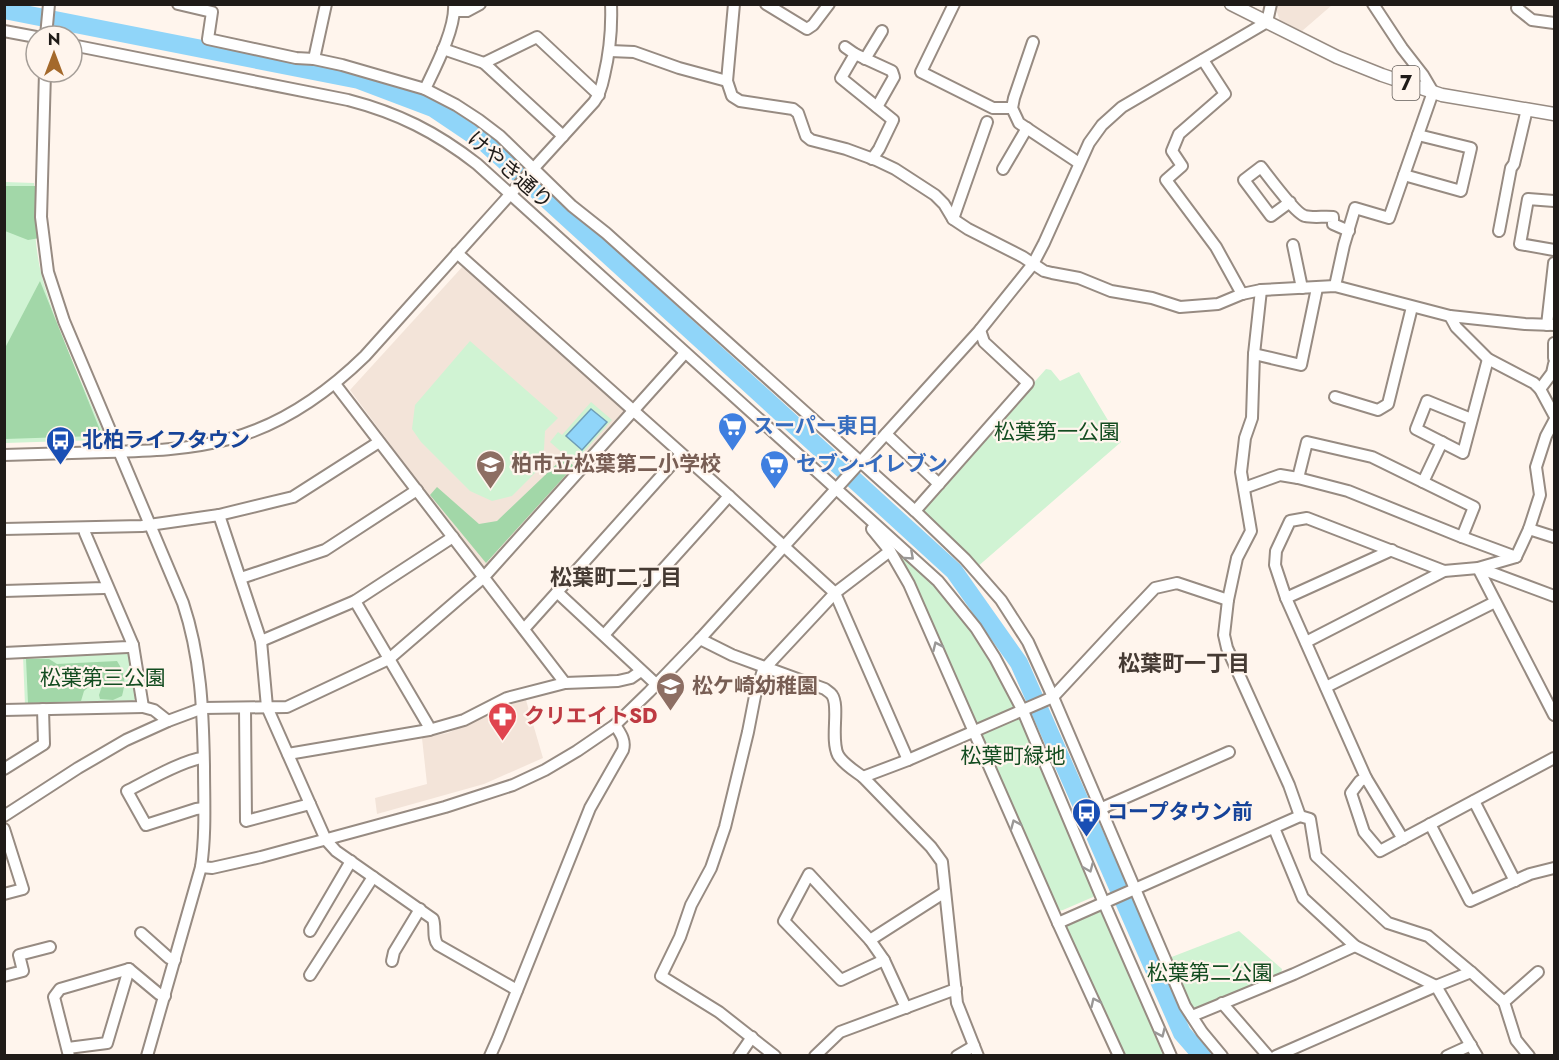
<svg xmlns="http://www.w3.org/2000/svg" width="1559" height="1060" font-family="Jost,'Noto Sans JP',sans-serif">
  <rect width="100%" height="100%" fill="#fff5ed"/>
  <g fill="#f3e4d9">
    <polygon points="1277,5 1277,4 1332,5 1302,31 1280,21 1276,9"/>
    <polygon points="464,265 626,412 487,568 482,568 350,390"/>
    <polygon points="526,700 543,758 484,784 377,814 375,798 427,784 422,738 448,733 508,705"/>
  </g>
  <g fill="#d0f3d3">
    <path d="M 5,182 L 34,183 C 34,216 34,251 44,284 C 59,335 83,385 104,434 L 100,440 L 5,443 Z"/>
    <polygon points="470,341 558,418 545,431 544,449 537,471 512,496 492,501 470,491 421,442 412,429 415,405"/>
    <polygon points="1046,369 1051,370 1060,381 1079,372 1121,442 976,568 919,511"/>
    <polygon points="591,402 612,420 574,463 550,442 558,432 562,435"/>
    <polygon points="900,554 934,583 962,616 991,660 1014,706 1013,710 979,724 975,723 899,557"/>
    <polygon points="126,652 129,655 136,698 133,701 25,705 23,656"/>
    <polygon points="1016,718 1020,720 1096,894 1093,897 1063,910 1058,911 981,736 983,733"/>
    <polygon points="1100,910 1103,911 1166,1055 1122,1055 1066,928 1067,924"/>
    <polygon points="1239,931 1282,969 1281,973 1192,1011 1169,958"/>
  </g>
  <g fill="#a2d7a8">
    <polygon points="5,186 38,186 40,238 28,240 5,231"/>
    <polygon points="40,281 100,430 96,436 5,439 5,348"/>
    <polygon points="564,457 574,466 486,563 430,495 437,487 479,524 497,521"/>
    <path d="M 26,659 L 49,659 L 57,664 L 117,661 C 125,673 126,682 122,696 L 113,700 L 100,699 L 99,695 L 103,683 L 93,683 L 84,691 L 81,701 L 28,703 Z"/>
  </g>
  <polygon fill="#90d5f9" stroke="#6e9db6" stroke-width="1.5" points="591,409 607,422 582,450 566,436"/>
  <g fill="none" stroke-linecap="round" stroke-linejoin="round">
    <polyline stroke="#90d5f9" stroke-width="18" points="4,10 359,80 433,108 485,143 954,571 1019,663 1182,1033 1202,1056"/>
    <defs>
      <g id="minor">
        <polyline points="178,4 212,12 208,39 296,58 314,59 342,65 425,89 456,105 479,120 500,136 572,206 606,233 915,511 965,559 1001,600 1028,642 1053,697 1185,1006 1202,1032 1222,1056"/>
        <polyline points="734,4 727,81 732,96 740,101 793,109 798,113 806,136 811,140 846,149 876,160 895,169 935,195 944,204 953,219 968,229 1023,257 1044,271 1052,273 1079,278 1111,291 1152,298 1180,307 1218,304 1242,294 1261,290 1335,286 1450,316 1525,324 1554,325"/>
        <polyline points="766,4 807,29 813,25 829,4"/>
        <polyline points="954,4 921,72 993,108 1012,108"/>
        <polyline points="1517,8 1532,20 1554,23"/>
        <polyline points="454,11 467,11 480,4"/>
        <polyline points="4,31 36,37"/>
        <polyline points="46,36 49,4"/>
        <polyline points="1033,42 1014,98 1012,108 1019,123 1079,163"/>
        <path d="M 72,45 L 348,100 C 398,113 436,132 477,164 L 938,581 L 976,628 L 995,658 L 1023,711 L 1104,903 L 1171,1056"/>
        <polyline points="845,47 855,54 841,78 893,120 879,149 872,159"/>
        <polyline points="443,49 484,63 537,37 599,95"/>
        <polyline points="610,51 634,52 679,68 727,81"/>
        <polyline points="855,54 892,71 894,77 877,107"/>
        <polyline points="314,59 326,4"/>
        <polyline points="865,59 882,31"/>
        <polyline points="1203,60 1225,94 1179,134 1172,151 1182,166 1166,180 1216,247 1242,294"/>
        <polyline points="484,63 563,136"/>
        <path d="M 45,72 L 41,217 L 48,272 L 64,321 L 183,603 C 201,657 203,710 204,766 C 204,800 206,834 201,867 L 147,1056"/>
        <path d="M 425,89 C 435,68 456,28 454,4"/>
        <polyline points="1003,169 1027,128"/>
        <polyline points="1404,175 1461,191 1471,148 1418,135"/>
        <polyline points="1554,201 1528,199 1520,244 1554,250"/>
        <path d="M 1290,202 L 1271,216 L 1244,180 L 1261,167 C 1268,176 1296,214 1305,216 C 1313,218 1325,216 1333,217 L 1333,224 L 1349,231"/>
        <polyline points="953,219 987,122"/>
        <polyline points="1499,231 1511,168 1514,164 1527,109"/>
        <polyline points="1293,245 1302,288"/>
        <polyline points="457,253 729,496 835,593 908,760"/>
        <polyline points="1335,286 1344,245 1355,208 1389,218 1433,92 1423,75 1402,48 1373,4"/>
        <polyline points="1450,316 1456,327 1488,359 1534,383 1540,389 1554,415"/>
        <polyline points="1547,325 1554,263"/>
        <polyline points="1554,343 1554,358"/>
        <polyline points="1254,354 1301,365 1317,288"/>
        <polyline points="335,384 565,683"/>
        <polyline points="1540,389 1552,373 1554,364"/>
        <polyline points="1335,397 1378,410 1388,404 1412,307"/>
        <polyline points="1471,419 1427,401 1416,429 1463,453 1488,359"/>
        <polyline points="886,434 939,484"/>
        <path d="M 4,455 C 38,454 72,453 106,452 C 147,451 189,450 229,439 C 282,425 326,394 365,356 L 533,169 L 594,102 C 600,94 602,86 604,76 C 610,51 612,29 611,4"/>
        <polyline points="1298,478 1307,442 1372,457 1474,507 1462,537"/>
        <polyline points="1423,482 1442,442"/>
        <polyline points="1244,488 1280,475 1298,478 1348,491 1462,537 1516,557"/>
        <polyline points="915,511 1028,383 984,342 980,330"/>
        <polyline points="219,515 293,497 379,442"/>
        <polyline points="4,529 142,526 219,515 261,641 267,707 310,804 246,821 245,708"/>
        <polyline points="872,529 890,551 909,584 1058,923 1119,1056"/>
        <polyline points="1529,529 1554,537"/>
        <polyline points="1478,568 1554,715"/>
        <polyline points="1479,568 1554,596"/>
        <polyline points="241,578 325,550 417,490"/>
        <polyline points="4,591 104,588 107,586"/>
        <polyline points="557,592 657,685"/>
        <polyline points="1286,598 1392,550"/>
        <polyline points="355,601 428,725 429,730"/>
        <polyline points="524,629 681,454"/>
        <polyline points="604,635 729,496"/>
        <path d="M 700,639 L 732,655 L 825,689 C 827,691 830,692 832,695 C 840,706 830,739 838,755 C 843,764 855,771 863,777"/>
        <polyline points="261,641 355,601 453,537"/>
        <polyline points="1306,642 1444,571 1478,568 1516,557 1529,529 1540,495 1536,467 1546,436 1554,421"/>
        <polyline points="4,653 128,647 133,645"/>
        <polyline points="764,667 755,696 748,732 725,827 711,868 691,905 680,937 661,976 719,1012 775,1056"/>
        <polyline points="765,668 835,593 890,551"/>
        <polyline points="1326,687 1495,602"/>
        <polyline points="143,707 154,710 168,721"/>
        <polyline points="4,710 143,707 133,645 85,533 84,528"/>
        <polyline points="288,754 429,730 464,720 507,698 565,683 618,681 631,678 641,671"/>
        <path d="M 203,758 C 185,759 145,782 127,791 L 146,825 L 196,809 L 204,808"/>
        <polyline points="4,769 44,744 43,709"/>
        <polyline points="1366,778 1360,781 1351,793 1364,832 1380,851 1554,758"/>
        <polyline points="1474,801 1515,881"/>
        <path d="M 310,804 L 326,840 L 336,851 L 433,919 C 436,927 432,938 438,945 L 517,990"/>
        <polyline points="1102,808 1229,752"/>
        <polyline points="4,816 78,768 126,740 168,721 203,708 287,707 389,659 484,577 685,353"/>
        <polyline points="1300,816 1310,819 1316,856 1388,923 1428,936 1471,972"/>
        <polyline points="1430,824 1470,901 1530,874 1554,868"/>
        <polyline points="1274,828 1303,898 1355,946 1436,986 1477,1056"/>
        <polyline points="4,829 23,889 4,894"/>
        <polyline points="1403,839 1366,778 1286,598 1275,565 1276,551 1290,521 1307,518 1444,571"/>
        <polyline points="201,867 212,868 261,857 445,807 513,785 545,770 577,751 615,725 649,692 700,639 980,330 1033,264 1044,243 1089,143 1102,125 1122,107 1267,22 1271,4"/>
        <polyline points="1058,923 1300,816 1289,785 1227,648 1224,635 1228,600 1237,558 1251,531 1241,472 1245,438 1252,418 1254,354 1261,290"/>
        <polyline points="310,931 351,861"/>
        <polyline points="141,933 169,958 175,960"/>
        <polyline points="870,940 884,960 906,1008"/>
        <polyline points="884,960 841,980 784,921 809,874 870,940 945,892"/>
        <polyline points="392,961 394,952 420,909"/>
        <polyline points="310,975 373,877"/>
        <polyline points="4,976 23,971 19,955 50,947"/>
        <polyline points="1222,1003 1268,1056"/>
        <polyline points="1192,1016 1294,974 1355,946"/>
        <polyline points="68,1048 107,1043 129,969"/>
        <polyline points="69,1056 54,997 60,989 129,969 159,994 165,996"/>
        <path d="M 490,1056 L 498,1038 L 590,808 L 623,750 C 626,740 620,733 615,725"/>
        <polyline points="739,1056 752,1037"/>
        <polyline points="815,1056 840,1032 956,989"/>
        <polyline points="957,1056 974,1046"/>
        <polyline points="978,1056 957,1003 942,862 931,847 863,777 908,760 1053,697 1119,626 1155,588 1177,583 1228,600"/>
        <polyline points="1276,1056 1436,986 1471,972 1504,1002"/>
        <polyline points="1447,1056 1471,1045"/>
        <polyline points="1529,1056 1516,1040 1504,1002 1538,972"/>
      </g>
      <polyline id="major" points="1231,4 1337,57 1382,75 1442,95 1554,114"/>
    </defs>
    <use href="#minor" stroke="#978b82" stroke-width="14"/>
    <use href="#major" stroke="#978b82" stroke-width="15"/>
    <use href="#minor" stroke="#fff" stroke-width="10"/>
    <use href="#major" stroke="#fff" stroke-width="12"/>
  </g>
  <defs><path id="oneway-chevron" d="M-2-3.5L2.5 0L-2 3.5" fill="none" stroke-width="1.6" stroke-linecap="round" stroke-linejoin="round" transform="scale(1.5)"/></defs>
  <g stroke="#9a9897">
    <use href="#oneway-chevron" transform="translate(910 556) rotate(42)"/>
    <use href="#oneway-chevron" transform="translate(937 646) rotate(-114)"/>
    <use href="#oneway-chevron" transform="translate(1015 824) rotate(-113)"/>
    <use href="#oneway-chevron" transform="translate(1089 868) rotate(67)"/>
    <use href="#oneway-chevron" transform="translate(1095 1002) rotate(-115)"/>
    <use href="#oneway-chevron" transform="translate(1161 1033) rotate(66)"/>
  </g>
  <defs>
    <symbol id="supermarket-pin" viewBox="-11 -11 22 30"><path d="M0 17L-7.5 6A9.5 9.5 0 1 1 7.5 6Z" fill="#3f7fe0" stroke="#fff5ed"/><path d="M-6-5.5h2.5l.6 2H6L4.5 2H-2.5L-4.4-4H-6ZM-1.5 3.2a1.3 1.3 0 1 0 .1 0ZM3 3.2a1.3 1.3 0 1 0 .1 0Z" fill="#fff"/></symbol>
    <symbol id="bus-pin" viewBox="-11 -11 22 30"><path d="M0 17L-7.5 6A9.5 9.5 0 1 1 7.5 6Z" fill="#1a4fb4" stroke="#fff5ed"/><path d="M-5-6H5V4H4V6H2V4H-2V6H-4V4H-5ZM-3.5-4V0h7V-4ZM-3.5 1.2v1.5H-2V1.2ZM2 1.2v1.5H3.5V1.2Z" fill="#fff"/></symbol>
    <symbol id="school-pin" viewBox="-11 -11 22 30"><path d="M0 17L-7.5 6A9.5 9.5 0 1 1 7.5 6Z" fill="#8d6e63" stroke="#fff5ed"/><path d="M0-5L7-2L0 1L-7-2ZM-4 1L0 2.5L4 1V4Q0 6-4 4Z" fill="#fff"/></symbol>
    <symbol id="pharmacy-pin" viewBox="-11 -11 22 30"><path d="M0 17L-7.5 6A9.5 9.5 0 1 1 7.5 6Z" fill="#e0444e" stroke="#fff5ed"/><path d="M-2-6h4v4h4v4h-4v4h-4v-4h-4v-4h4Z" fill="#fff"/></symbol>
  </defs>
  <g fill-rule="evenodd">
    <use href="#supermarket-pin" x="716" y="410" width="33" height="45"/>
    <use href="#bus-pin" x="44" y="424" width="33" height="45"/>
    <use href="#school-pin" x="474" y="448" width="33" height="45"/>
    <use href="#supermarket-pin" x="758" y="448" width="33" height="45"/>
    <use href="#school-pin" x="654" y="670" width="33" height="45"/>
    <use href="#pharmacy-pin" x="486" y="700" width="33" height="45"/>
    <use href="#bus-pin" x="1070" y="796" width="33" height="45"/>
  </g>
  <g text-anchor="middle" dominant-baseline="central" stroke-width="4.5" stroke-linejoin="round" paint-order="stroke">
    <rect fill="#fff5ed" stroke="#625c58" stroke-width="1.5" x="1392.5" y="66" width="27" height="34" rx="4.5"/>
    <g font-size="20" font-weight="bold" fill="#1f1b18">
      <text x="1406" y="83">7</text>
    </g>
    <g font-size="21" fill="#1f1b18" stroke="#fff5ed">
      <text transform="translate(510 170) rotate(41)">けやき通り</text>
    </g>
    <g font-size="21" font-weight="bold" fill="#366cbe" stroke="#fff5ed" text-anchor="start">
      <text x="753" y="426">スーパー東日</text>
      <text x="796" y="464">セブン-イレブン</text>
    </g>
    <g font-size="21" fill="#134c20" stroke="#fff5ed">
      <text x="1057" y="432">松葉第一公園</text>
      <text x="103" y="678">松葉第三公園</text>
      <text x="1013" y="756">松葉町緑地</text>
      <text x="1210" y="973">松葉第二公園</text>
    </g>
    <g font-size="21" font-weight="bold" fill="#164399" stroke="#fff5ed" text-anchor="start">
      <text x="82" y="440">北柏ライフタウン</text>
      <text x="1107" y="812">コープタウン前</text>
    </g>
    <g font-size="21" font-weight="bold" fill="#785e54" stroke="#fff5ed" text-anchor="start">
      <text x="511" y="464">柏市立松葉第二小学校</text>
      <text x="692" y="686">松ケ崎幼稚園</text>
    </g>
    <g font-size="21" font-weight="bold" fill="#be3a42" stroke="#fff5ed" text-anchor="start">
      <text x="524" y="716">クリエイトSD</text>
    </g>
    <g font-size="22" font-weight="bold" fill="#453a33" stroke="#fff5ed">
      <text x="616" y="577">松葉町二丁目</text>
      <text x="1184" y="663">松葉町一丁目</text>
    </g>
  </g>
  <rect width="1559" height="1060" fill="none" stroke="#1f1b18" stroke-width="12"/>
  <g transform="translate(54 54)"><circle r="28" fill="#fff5ed" stroke="#a59e98" stroke-width="1.5"/>
  <path d="M0-4.5L10 22L0 15L-10 22Z" fill="#a4692b"/>
  <text y="-9" font-size="16" font-weight="bold" text-anchor="middle" fill="#1f1b18">N</text>
  </g>
</svg>
